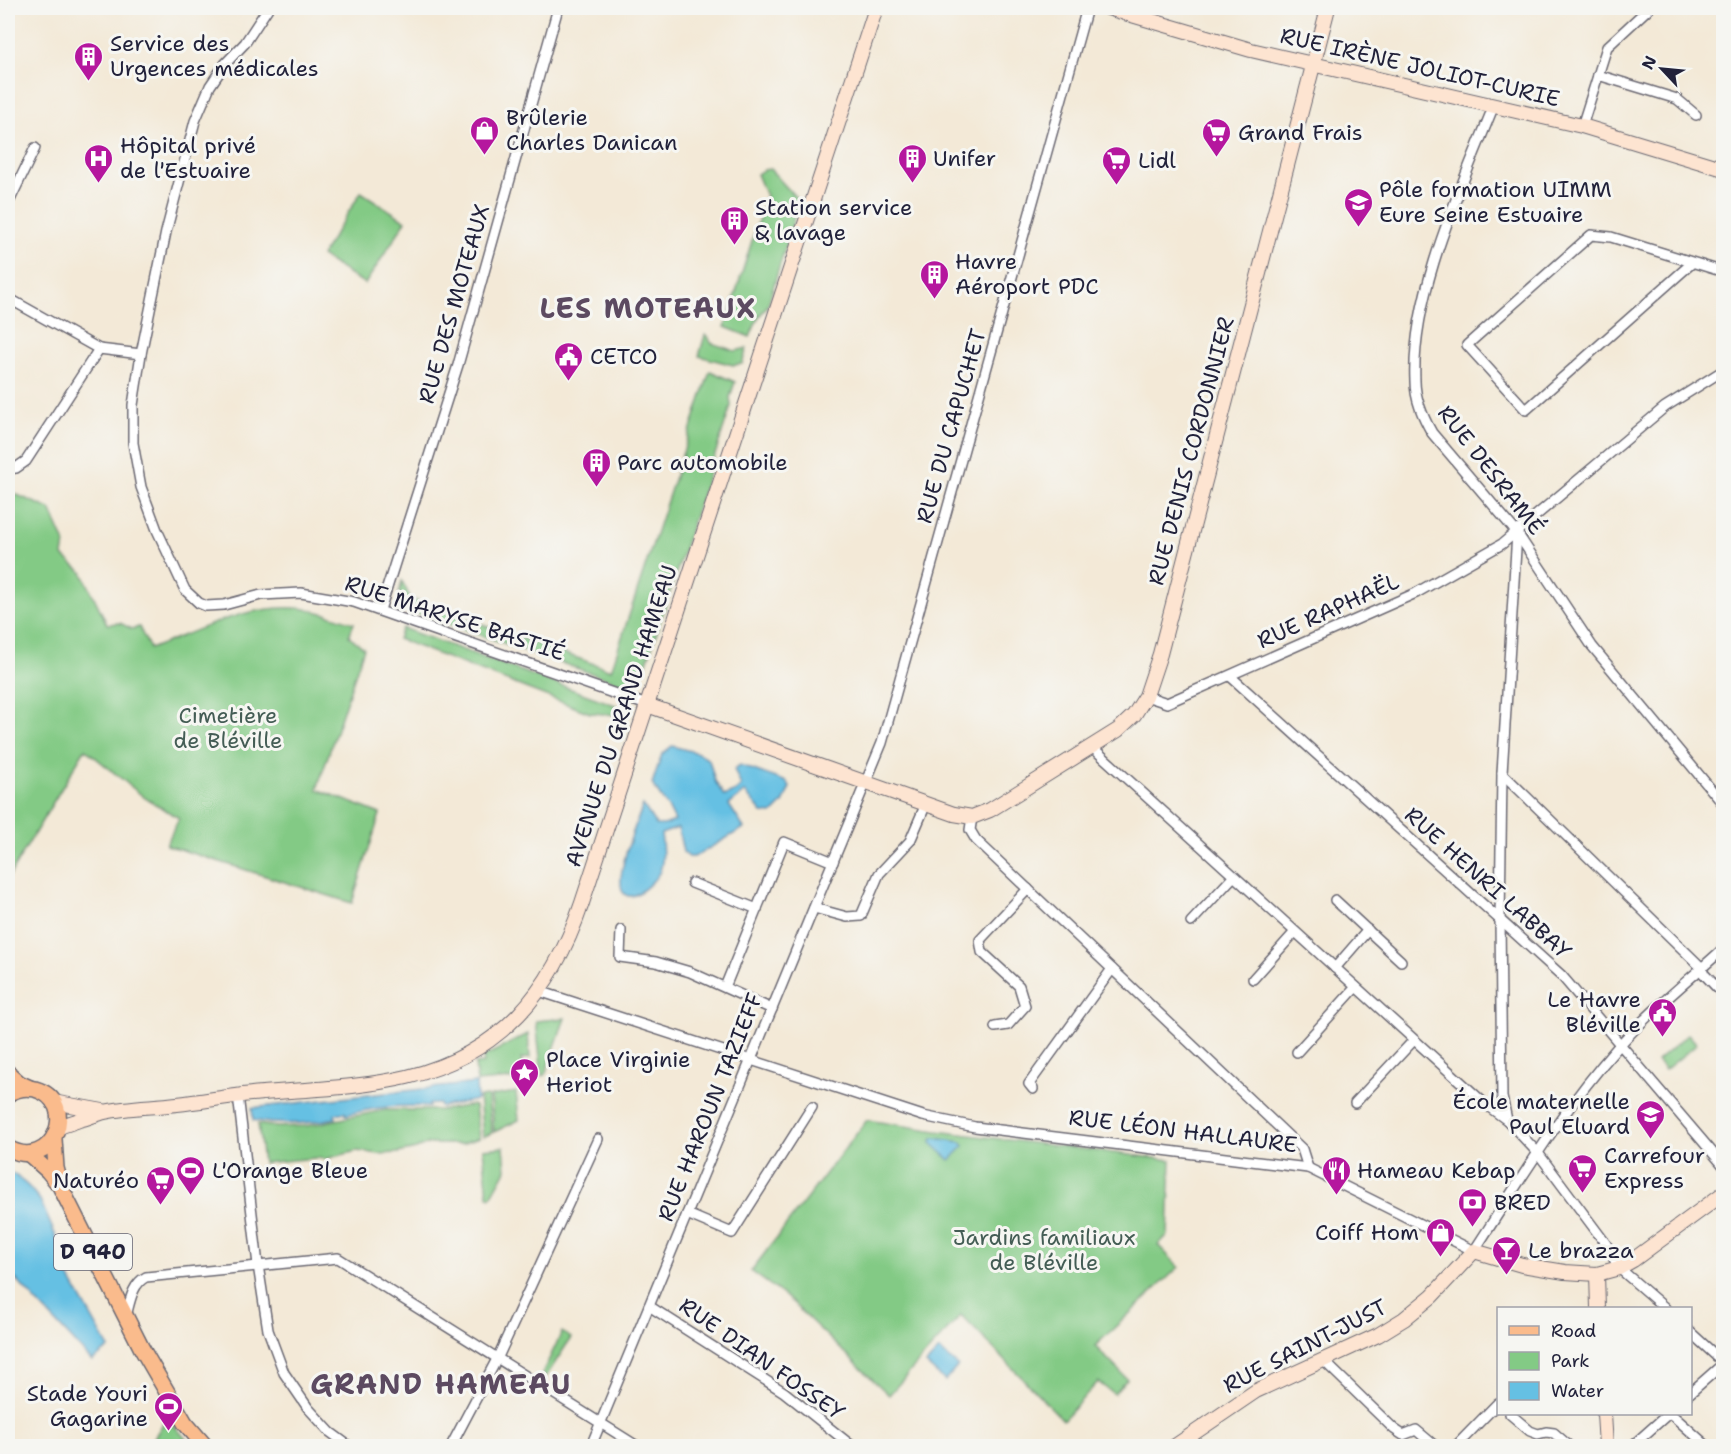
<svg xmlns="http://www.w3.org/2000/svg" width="1731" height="1454" font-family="'Shantell Sans',sans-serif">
  <rect width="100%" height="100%" fill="#f6f6f2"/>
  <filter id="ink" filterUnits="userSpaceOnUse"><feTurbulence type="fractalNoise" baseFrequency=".0167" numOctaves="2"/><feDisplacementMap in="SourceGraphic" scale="12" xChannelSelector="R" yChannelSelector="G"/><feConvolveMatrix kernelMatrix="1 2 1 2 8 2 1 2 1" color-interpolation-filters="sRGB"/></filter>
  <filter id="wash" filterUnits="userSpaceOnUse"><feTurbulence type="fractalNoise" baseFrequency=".008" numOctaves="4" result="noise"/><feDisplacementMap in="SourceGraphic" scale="24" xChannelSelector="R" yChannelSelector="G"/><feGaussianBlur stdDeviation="1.35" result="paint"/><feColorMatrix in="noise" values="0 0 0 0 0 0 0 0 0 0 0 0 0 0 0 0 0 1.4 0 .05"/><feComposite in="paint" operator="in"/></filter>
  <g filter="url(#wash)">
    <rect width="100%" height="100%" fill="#f3e9d7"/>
    <g fill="#83ca85" stroke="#527660" stroke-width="1.5">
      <polygon points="770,169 799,201 768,305 758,318 750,337 725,327 766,196 757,174 763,170"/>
      <polygon points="361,192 406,221 365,284 321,256"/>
      <polygon points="705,335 708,336 711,343 735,351 747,348 742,364 733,365 699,356"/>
      <polygon points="710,371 735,382 730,397 731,406 646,665 628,686 407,610 399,594 402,581 411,599 611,670"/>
      <path d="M 8,491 L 50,509 L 65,543 L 63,556 L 82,572 L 107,624 L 120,623 L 132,629 L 139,627 L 150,649 C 197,631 244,605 296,608 C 313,608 337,618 354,623 L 349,636 L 364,648 L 317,789 L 380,814 L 352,903 L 166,845 L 179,818 L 145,798 L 85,749 L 8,878 Z"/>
      <polygon points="402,628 618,706 619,715 590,713 398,639"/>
      <polygon points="565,1018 545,1075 542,1076 536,1021"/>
      <polygon points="528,1034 530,1058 521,1059 524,1078 477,1082 475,1064 484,1063 483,1057"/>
      <polygon points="1688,1034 1697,1044 1665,1070 1657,1061"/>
      <polygon points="516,1092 519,1120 494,1132 491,1096"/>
      <polygon points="488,1096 492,1133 483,1137 479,1097"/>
      <polygon points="472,1105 475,1106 479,1138 462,1144 428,1144 416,1149 398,1153 379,1154 357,1151 325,1159 316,1158 263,1163 258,1124 277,1127 306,1126 385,1110 443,1110"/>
      <polygon points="867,1120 937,1131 1171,1160 1168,1235 1158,1245 1179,1267 1095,1346 1127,1379 1114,1394 1098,1382 1063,1420 961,1315 889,1395 785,1296 751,1271"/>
      <polygon points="504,1147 506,1170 491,1197 488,1196 483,1149"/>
      <polygon points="562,1332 571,1338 546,1377 542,1374"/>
      <polygon points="167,1417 192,1446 149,1446"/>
    </g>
    <g fill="#65c0e3" stroke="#44718f" stroke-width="1.5">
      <path d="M 672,746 L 698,753 L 709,760 L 715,781 L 724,796 L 736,791 L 741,786 L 734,769 L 740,765 L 787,782 L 790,787 L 783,803 L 772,814 L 762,813 L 745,792 L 729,805 L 744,828 L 694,857 L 689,857 L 683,852 L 678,828 L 661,834 C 663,846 664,859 660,871 C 655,882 624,912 621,885 C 619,866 636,824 643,805 L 656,825 L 664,825 L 675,821 L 669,809 L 652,784 L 662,754 Z"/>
      <path d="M 476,1083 L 477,1100 L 440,1107 L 440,1104 L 429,1104 L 429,1107 C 400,1104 374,1107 346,1115 L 345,1112 L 335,1114 L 336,1118 C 308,1124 280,1126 253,1120 L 252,1108 Z"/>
      <polygon points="935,1138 961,1142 964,1146 950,1160 931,1143 931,1140"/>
      <polygon points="8,1173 14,1174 28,1186 40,1200 61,1248 62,1264 109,1348 92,1361 8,1271"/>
      <polygon points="939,1350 958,1366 945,1381 926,1364"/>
    </g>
  </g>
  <g filter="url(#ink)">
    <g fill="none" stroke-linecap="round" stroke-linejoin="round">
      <defs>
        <g id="street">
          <polyline points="268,8 245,43 225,64 210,86 195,121 166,232 141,354 133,405 133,443 141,487 157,530 185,590 199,603 206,606 224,605 261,595 301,593 354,602 647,705"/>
          <polyline points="1598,75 1677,99 1696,115"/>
          <path d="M 1494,105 C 1462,186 1411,293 1415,381 C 1415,400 1423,417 1432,433 L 1517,533 L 1592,646 L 1724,805"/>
          <polyline points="1582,126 1607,47 1649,8"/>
          <polyline points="8,204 35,148"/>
          <polyline points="1692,263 1526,410 1467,345 1591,235 1611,237 1724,272"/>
          <polyline points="8,298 99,349 141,354"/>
          <polyline points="8,469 16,468 26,461 99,349"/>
          <polyline points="380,610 458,365 558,8"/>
          <polyline points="1230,676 1561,975 1724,1166"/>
          <polyline points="1146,696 1167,703 1416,593 1502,544 1665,407 1724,370"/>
          <polyline points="1092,747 1485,1104 1507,1120 1538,1153 1606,1244 1619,1268 1665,1308"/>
          <polyline points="1502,773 1702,968 1704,974 1724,995"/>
          <polyline points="972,817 970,830 976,840 1302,1149 1308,1168"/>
          <polyline points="692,883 757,909"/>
          <polyline points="1335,900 1401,961"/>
          <polyline points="814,908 847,917 861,916 879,874 910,841 926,804"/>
          <polyline points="1191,922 1233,877"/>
          <polyline points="621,930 620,957 656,962 690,972 772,1009"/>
          <polyline points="1335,968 1368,930"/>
          <polyline points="1253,979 1295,932"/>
          <polyline points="725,987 784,842 833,862"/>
          <path d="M 539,991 L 923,1116 L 975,1127 L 1308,1168 L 1474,1251 C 1519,1182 1562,1110 1617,1048 C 1649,1012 1688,981 1724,948"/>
          <polyline points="995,1027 1008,1025 1025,1006 1019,986 982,952 980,940 1028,889"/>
          <polyline points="1297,1052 1356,987"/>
          <polyline points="1033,1089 1029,1084 1112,969"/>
          <polyline points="238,1095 258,1265 268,1330 284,1373 308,1408 330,1432 349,1446"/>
          <polyline points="1355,1103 1414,1040"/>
          <polyline points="1507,1120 1502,1097 1500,920 1502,773 1517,533"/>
          <polyline points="687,1214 732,1233 812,1107"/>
          <polyline points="649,1306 784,1392 852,1446"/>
          <path d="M 126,1316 C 130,1302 132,1284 146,1277 L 338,1258 L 637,1446"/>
          <polyline points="1690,1332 1724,1363"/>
          <polyline points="1324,1361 1394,1429 1403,1435 1416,1430 1435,1446"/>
          <polyline points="1690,1393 1724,1363"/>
          <polyline points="1510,1414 1530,1431 1538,1434 1546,1432 1554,1433 1569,1446"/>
          <polyline points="1671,1414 1707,1446"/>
          <polyline points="451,1446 498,1357 598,1139"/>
          <polyline points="591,1446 882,743 1087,8"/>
          <polyline points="1456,1446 1498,1403"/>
          <polyline points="1632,1446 1668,1414"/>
        </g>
        <g id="secondary">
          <polyline points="1108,8 1251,50 1582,126 1724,169"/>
          <polyline points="647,705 954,814 972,817 990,810 1118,730 1134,715 1146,696 1160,654 1328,8"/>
          <polyline points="53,1102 103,1111"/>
          <path d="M 58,1128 C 65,1124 72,1123 79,1120 C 88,1118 96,1114 105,1112 C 128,1107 154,1107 177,1104 C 206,1101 234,1095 263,1093 C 310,1089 360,1088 407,1077 C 501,1054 552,992 582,903 L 876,8"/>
          <polyline points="1597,1274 1598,1308"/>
          <polyline points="1604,1414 1606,1446"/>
          <polyline points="1175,1446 1256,1391 1378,1335 1404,1319 1432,1296 1474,1251 1522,1265 1565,1272 1597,1274 1619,1268 1633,1260 1724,1193"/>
        </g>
        <g id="primary">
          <polyline points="8,1073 19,1083 30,1088"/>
          <path d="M 8,1094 C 16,1089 25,1087 35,1089 C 81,1102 53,1174 8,1148"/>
          <polyline points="54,1139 56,1168 60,1183"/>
          <polyline points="29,1154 48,1171 60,1186 142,1349 185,1423 205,1446"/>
        </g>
      </defs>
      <use href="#street" stroke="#6b6872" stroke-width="12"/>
      <use href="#secondary" stroke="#6b6872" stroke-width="16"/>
      <use href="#primary" stroke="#6b6872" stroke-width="18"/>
      <use href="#street" stroke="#fff" stroke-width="9"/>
      <use href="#secondary" stroke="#fde4d1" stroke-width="14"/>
      <use href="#primary" stroke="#fabb8c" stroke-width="15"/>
    </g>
  </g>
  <defs>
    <symbol id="building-pin" viewBox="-11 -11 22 30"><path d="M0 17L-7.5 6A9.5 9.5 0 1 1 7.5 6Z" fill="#b5179e" stroke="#f6f6f2"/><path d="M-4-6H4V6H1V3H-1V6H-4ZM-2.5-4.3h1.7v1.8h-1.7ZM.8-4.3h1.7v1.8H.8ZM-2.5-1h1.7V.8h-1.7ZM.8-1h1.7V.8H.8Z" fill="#fff"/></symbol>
    <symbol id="shop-pin" viewBox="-11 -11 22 30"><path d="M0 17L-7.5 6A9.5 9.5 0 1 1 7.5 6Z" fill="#b5179e" stroke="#f6f6f2"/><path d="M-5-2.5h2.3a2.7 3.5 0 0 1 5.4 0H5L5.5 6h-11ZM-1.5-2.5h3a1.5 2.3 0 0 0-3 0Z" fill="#fff"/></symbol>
    <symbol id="supermarket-pin" viewBox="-11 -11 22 30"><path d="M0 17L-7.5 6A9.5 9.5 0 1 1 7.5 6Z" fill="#b5179e" stroke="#f6f6f2"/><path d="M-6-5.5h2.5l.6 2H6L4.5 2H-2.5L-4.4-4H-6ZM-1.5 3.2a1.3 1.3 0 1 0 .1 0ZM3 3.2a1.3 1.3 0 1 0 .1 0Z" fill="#fff"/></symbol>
    <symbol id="hospital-pin" viewBox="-11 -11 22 30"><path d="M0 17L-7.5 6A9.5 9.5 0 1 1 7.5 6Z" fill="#b5179e" stroke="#f6f6f2"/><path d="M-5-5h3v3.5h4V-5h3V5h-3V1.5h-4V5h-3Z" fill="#fff"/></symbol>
    <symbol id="school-pin" viewBox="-11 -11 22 30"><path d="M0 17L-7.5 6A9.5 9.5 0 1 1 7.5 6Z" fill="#b5179e" stroke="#f6f6f2"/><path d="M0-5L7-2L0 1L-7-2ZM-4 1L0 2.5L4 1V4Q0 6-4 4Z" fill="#fff"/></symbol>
    <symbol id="civic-pin" viewBox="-11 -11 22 30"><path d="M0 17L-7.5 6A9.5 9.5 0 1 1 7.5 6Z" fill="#b5179e" stroke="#f6f6f2"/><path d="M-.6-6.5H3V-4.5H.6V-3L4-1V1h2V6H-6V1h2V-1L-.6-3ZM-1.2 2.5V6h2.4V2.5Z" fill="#fff"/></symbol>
    <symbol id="sight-pin" viewBox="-11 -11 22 30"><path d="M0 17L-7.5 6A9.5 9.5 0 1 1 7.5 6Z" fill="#b5179e" stroke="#f6f6f2"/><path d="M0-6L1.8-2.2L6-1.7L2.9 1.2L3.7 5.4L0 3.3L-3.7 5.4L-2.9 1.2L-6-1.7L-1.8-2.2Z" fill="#fff"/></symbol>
    <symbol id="stadium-pin" viewBox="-11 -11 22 30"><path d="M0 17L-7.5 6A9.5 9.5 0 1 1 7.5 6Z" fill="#b5179e" stroke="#f6f6f2"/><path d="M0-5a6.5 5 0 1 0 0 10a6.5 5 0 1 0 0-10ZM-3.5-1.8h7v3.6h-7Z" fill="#fff"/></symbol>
    <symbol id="restaurant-pin" viewBox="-11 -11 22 30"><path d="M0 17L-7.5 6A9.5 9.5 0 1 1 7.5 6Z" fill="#b5179e" stroke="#f6f6f2"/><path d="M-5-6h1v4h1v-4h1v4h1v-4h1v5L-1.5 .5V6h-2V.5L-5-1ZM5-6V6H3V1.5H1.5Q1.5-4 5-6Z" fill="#fff"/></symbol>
    <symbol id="bank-pin" viewBox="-11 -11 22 30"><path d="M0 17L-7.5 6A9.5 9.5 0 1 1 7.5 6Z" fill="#b5179e" stroke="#f6f6f2"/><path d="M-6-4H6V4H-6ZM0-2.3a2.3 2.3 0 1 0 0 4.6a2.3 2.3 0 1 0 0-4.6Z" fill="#fff"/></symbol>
    <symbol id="bar-pin" viewBox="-11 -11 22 30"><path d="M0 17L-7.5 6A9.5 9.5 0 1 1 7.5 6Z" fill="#b5179e" stroke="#f6f6f2"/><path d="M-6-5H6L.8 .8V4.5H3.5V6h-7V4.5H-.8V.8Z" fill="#fff"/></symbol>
  </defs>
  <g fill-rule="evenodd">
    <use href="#building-pin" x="72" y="40" width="33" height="45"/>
    <use href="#shop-pin" x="468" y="114" width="33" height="45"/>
    <use href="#supermarket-pin" x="1200" y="116" width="33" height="45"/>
    <use href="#hospital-pin" x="82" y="142" width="33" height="45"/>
    <use href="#building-pin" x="896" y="142" width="33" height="45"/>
    <use href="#supermarket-pin" x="1100" y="144" width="33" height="45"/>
    <use href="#school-pin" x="1342" y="186" width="33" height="45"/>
    <use href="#building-pin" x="718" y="204" width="33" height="45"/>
    <use href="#building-pin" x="918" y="258" width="33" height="45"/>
    <use href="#civic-pin" x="552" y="340" width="33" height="45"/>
    <use href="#building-pin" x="580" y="446" width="33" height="45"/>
    <use href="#civic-pin" x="1646" y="996" width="33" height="45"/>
    <use href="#sight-pin" x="508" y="1056" width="33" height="45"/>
    <use href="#school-pin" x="1634" y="1098" width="33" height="45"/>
    <use href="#supermarket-pin" x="1566" y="1152" width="33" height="45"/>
    <use href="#stadium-pin" x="174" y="1154" width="33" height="45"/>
    <use href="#restaurant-pin" x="1320" y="1154" width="33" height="45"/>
    <use href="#supermarket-pin" x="144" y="1164" width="33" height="45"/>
    <use href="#bank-pin" x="1456" y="1186" width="33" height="45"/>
    <use href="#shop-pin" x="1424" y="1216" width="33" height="45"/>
    <use href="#bar-pin" x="1490" y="1234" width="33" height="45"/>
    <use href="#stadium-pin" x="152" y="1390" width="33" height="45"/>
  </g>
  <g text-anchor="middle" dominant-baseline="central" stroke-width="6" stroke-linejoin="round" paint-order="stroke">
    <rect fill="#f6f6f2" stroke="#626272" stroke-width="1.5" x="54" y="1234" width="78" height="36" rx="4.5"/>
    <g font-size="21" font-weight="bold" fill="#22223b">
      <text x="93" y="1252">D 940</text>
    </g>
    <g font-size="22" fill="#22223b" stroke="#f6f6f2" text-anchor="start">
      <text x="110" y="43">Service des<tspan x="110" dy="25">Urgences médicales</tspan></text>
      <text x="506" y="117">Brûlerie<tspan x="506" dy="25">Charles Danican</tspan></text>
      <text x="1238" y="132">Grand Frais</text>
      <text x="120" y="145">Hôpital privé<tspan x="120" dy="25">de l'Estuaire</tspan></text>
      <text x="933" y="158">Unifer</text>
      <text x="1138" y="160">Lidl</text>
      <text x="1379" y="189">Pôle formation UIMM<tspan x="1379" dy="25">Eure Seine Estuaire</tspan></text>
      <text x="755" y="207">Station service<tspan x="755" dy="25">&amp; lavage</tspan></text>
      <text x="955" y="261">Havre<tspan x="955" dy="25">Aéroport PDC</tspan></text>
      <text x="590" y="356">CETCO</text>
      <text x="617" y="462">Parc automobile</text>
      <text x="1641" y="999" text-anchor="end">Le Havre<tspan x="1641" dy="25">Bléville</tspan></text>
      <text x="546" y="1059">Place Virginie<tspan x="546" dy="25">Heriot</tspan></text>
      <text x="1630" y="1101" text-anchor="end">École maternelle<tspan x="1630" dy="25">Paul Eluard</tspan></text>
      <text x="1604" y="1155">Carrefour<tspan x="1604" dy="25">Express</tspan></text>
      <text x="212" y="1170">L'Orange Bleue</text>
      <text x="1357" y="1170">Hameau Kebap</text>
      <text x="139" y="1180" text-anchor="end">Naturéo</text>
      <text x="1494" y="1202">BRED</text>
      <text x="1419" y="1232" text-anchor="end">Coiff Hom</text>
      <text x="1528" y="1250">Le brazza</text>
      <text x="148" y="1393" text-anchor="end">Stade Youri<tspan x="148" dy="25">Gagarine</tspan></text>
    </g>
    <g font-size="22" fill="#22223b" stroke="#f6f6f2">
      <text transform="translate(1420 67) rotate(13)">RUE IRÈNE JOLIOT-CURIE</text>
      <text transform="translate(454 304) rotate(-74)">RUE DES MOTEAUX</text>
      <text transform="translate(951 426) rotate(-74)">RUE DU CAPUCHET</text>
      <text transform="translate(1191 451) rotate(-75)">RUE DENIS CORDONNIER</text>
      <text transform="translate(1491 470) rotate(52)">RUE DESRAMÉ</text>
      <text transform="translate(1328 611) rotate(-24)">RUE RAPHAËL</text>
      <text transform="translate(455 618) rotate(18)">RUE MARYSE BASTIÉ</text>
      <text transform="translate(621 716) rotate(-72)">AVENUE DU GRAND HAMEAU</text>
      <text transform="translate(1488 883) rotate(42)">RUE HENRI LABBAY</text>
      <text transform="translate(710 1107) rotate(-68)">RUE HAROUN TAZIEFF</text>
      <text transform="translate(1183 1131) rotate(7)">RUE LÉON HALLAURE</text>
      <text transform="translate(1305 1346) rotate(-27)">RUE SAINT-JUST</text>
      <text transform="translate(762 1359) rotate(35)">RUE DIAN FOSSEY</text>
    </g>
    <g font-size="22" fill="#445d55" stroke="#f6f6f2">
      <text x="228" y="715">Cimetière<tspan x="228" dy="25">de Bléville</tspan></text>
      <text x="1044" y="1237">Jardins familiaux<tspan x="1044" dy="25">de Bléville</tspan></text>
    </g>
    <g font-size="28" font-weight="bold" letter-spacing="1.5" fill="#5c4a61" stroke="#f6f6f2">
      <text x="648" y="308">LES MOTEAUX</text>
      <text x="441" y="1384">GRAND HAMEAU</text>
    </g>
  </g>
  <rect width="1731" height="1454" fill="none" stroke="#f6f6f2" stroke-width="30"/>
  <rect x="1497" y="1307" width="195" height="108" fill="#f6f6f2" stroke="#a1a1a9" stroke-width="1.5"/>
  <rect x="1509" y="1326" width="30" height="9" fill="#fabb8c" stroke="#a1a1a9" stroke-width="1.5"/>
  <text x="1551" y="1337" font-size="18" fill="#22223b">Road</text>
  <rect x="1509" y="1352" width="30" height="18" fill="#83ca85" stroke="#a1a1a9" stroke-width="1.5"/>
  <text x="1551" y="1367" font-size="18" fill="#22223b">Park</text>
  <rect x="1509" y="1382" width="30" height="18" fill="#65c0e3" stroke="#a1a1a9" stroke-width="1.5"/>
  <text x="1551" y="1397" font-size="18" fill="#22223b">Water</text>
  <g transform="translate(1662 69) rotate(296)" stroke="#f6f6f2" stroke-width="4.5" paint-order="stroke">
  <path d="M0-4.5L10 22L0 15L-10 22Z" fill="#22223b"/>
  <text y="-9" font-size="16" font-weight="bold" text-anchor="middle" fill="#22223b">N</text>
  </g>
</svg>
